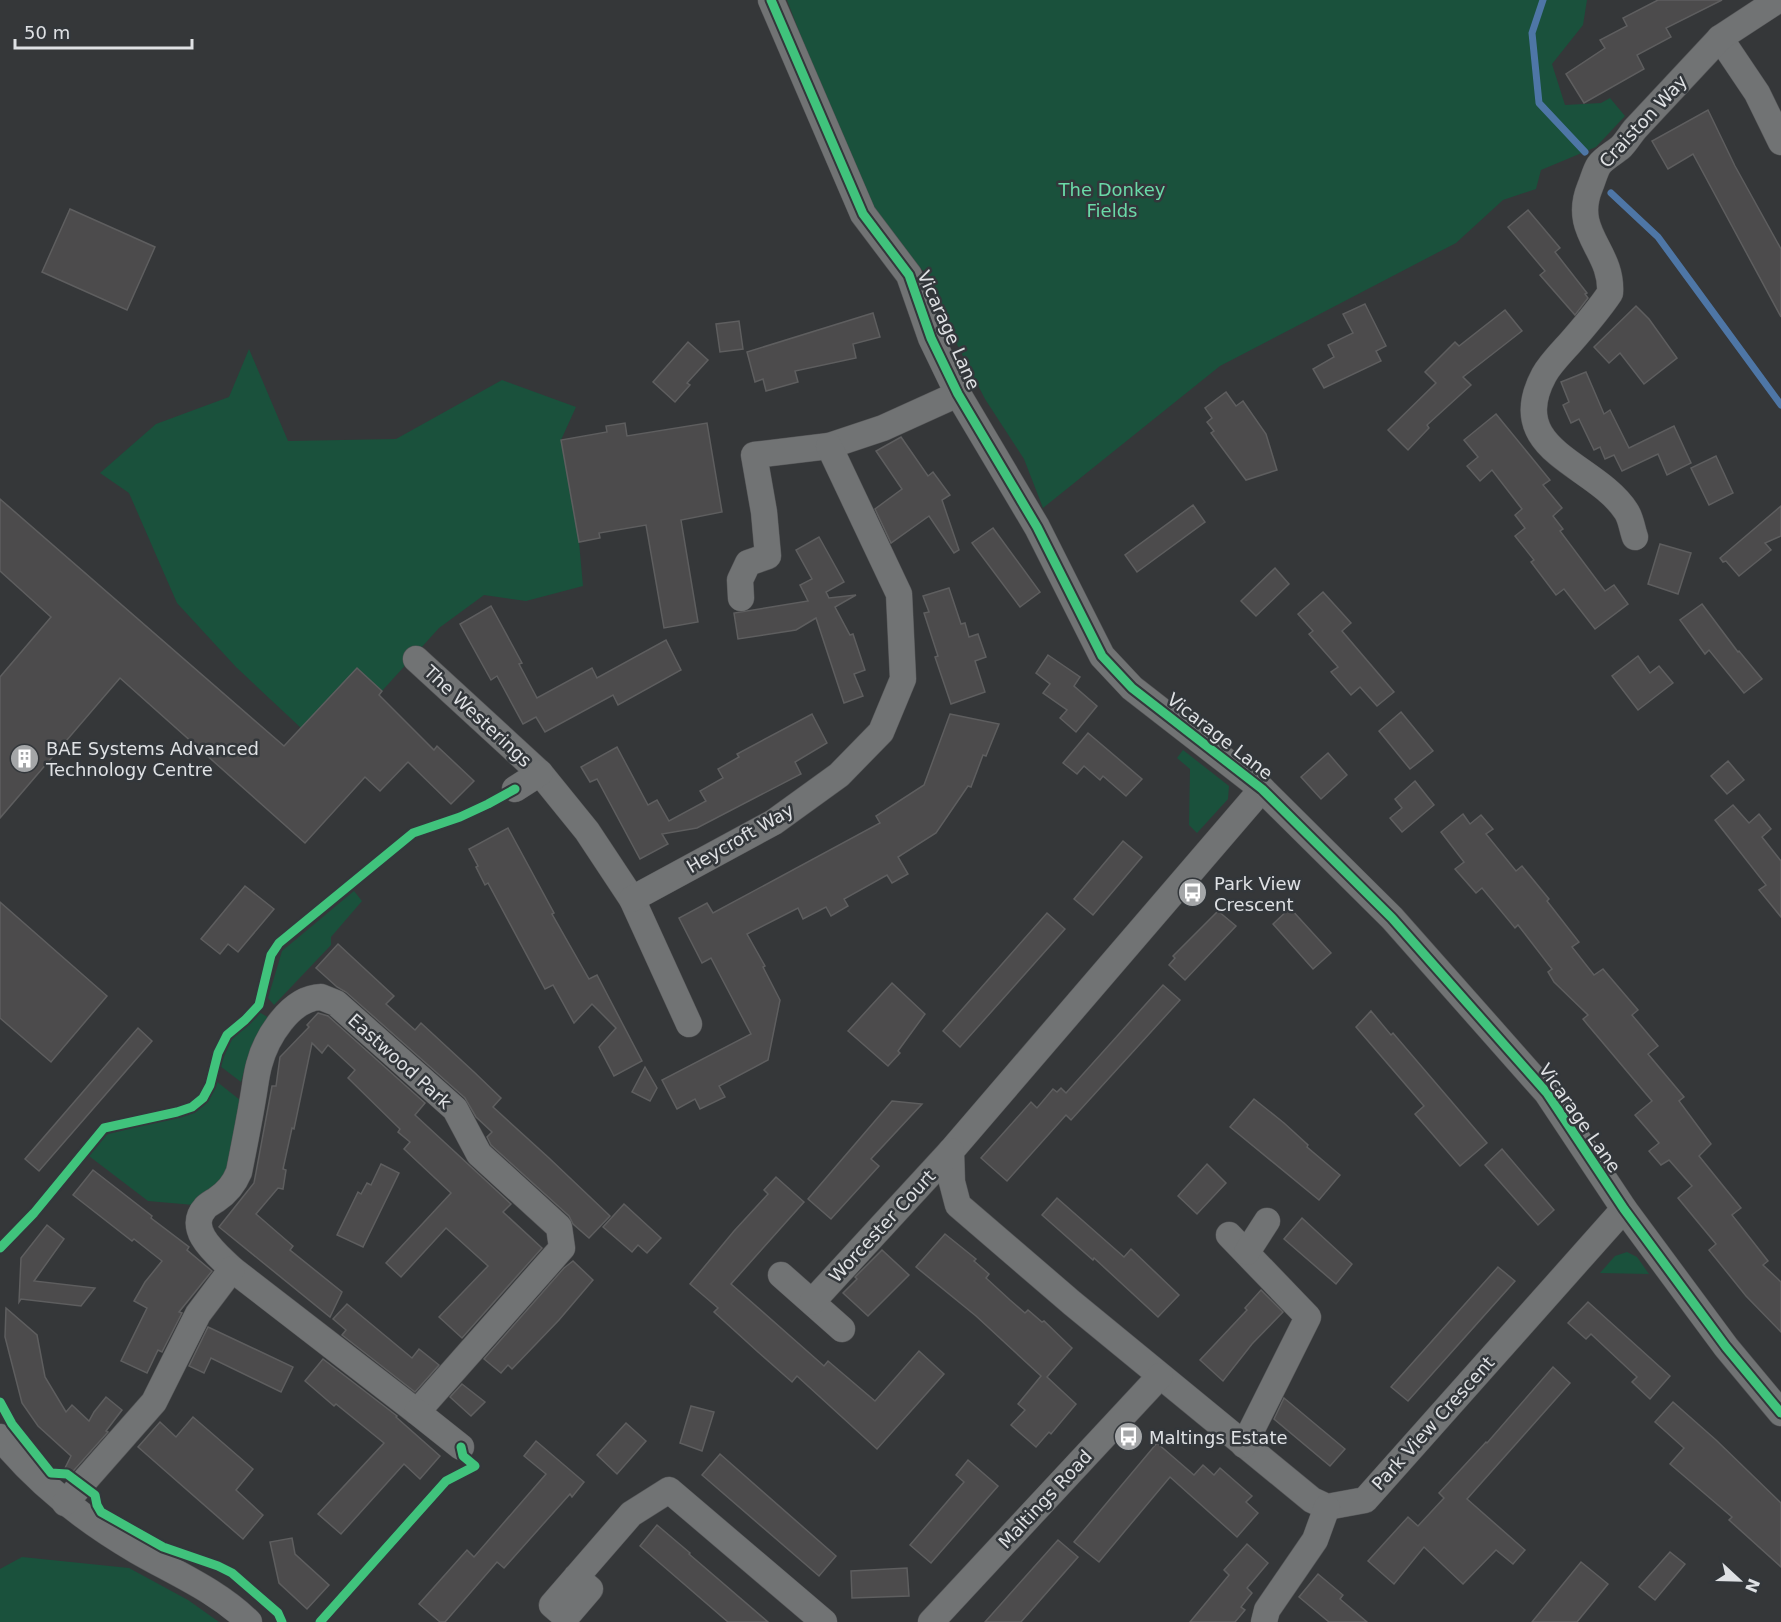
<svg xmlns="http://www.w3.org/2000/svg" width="1781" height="1622" font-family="'DejaVu Sans',sans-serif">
  <rect width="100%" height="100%" fill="#353739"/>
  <g fill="#1a513c">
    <polygon points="787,0 1587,0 1583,25 1552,64 1565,105 1601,103 1610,98 1625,116 1596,147 1541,170 1536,189 1503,200 1456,243 1220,366 1043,508 1024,459 985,399 944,319 925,273 874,213 820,86"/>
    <polygon points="249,349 288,441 396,439 502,380 576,407 561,440 579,542 583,586 526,601 484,595 439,628 382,691 357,668 301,728 236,667 177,603 129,493 100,473 156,424 229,397"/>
    <polygon points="1183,750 1229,786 1228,799 1197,833 1189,825 1190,769 1177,758"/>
    <polygon points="354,891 362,901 331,937 331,945 274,1005 268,998 282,951"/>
    <polygon points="259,1012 271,1019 247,1060 241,1082 220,1066 231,1040 256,1018"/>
    <polygon points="216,1081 240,1100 226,1176 194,1205 148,1201 89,1156 105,1135 194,1112 209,1099"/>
    <polygon points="1627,1252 1637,1257 1649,1274 1600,1273 1615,1256"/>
    <polygon points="22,1557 129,1568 188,1600 219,1622 0,1622 0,1569"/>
  </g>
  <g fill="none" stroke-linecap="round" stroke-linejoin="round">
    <g stroke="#4e76a6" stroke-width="7">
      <polyline points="1543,0 1532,33 1539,103 1585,152"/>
      <polyline points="1611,193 1658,237 1781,405"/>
    </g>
  </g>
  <g fill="#4c4b4c" stroke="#5e5e5f" stroke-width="1.5">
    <polygon points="1658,0 1722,0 1666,28 1671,37 1637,55 1644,69 1584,103 1566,74 1605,48 1600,40 1627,26 1623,18"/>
    <polygon points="1708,110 1735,166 1781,249 1781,317 1693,154 1668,169 1652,141"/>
    <polygon points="70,209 155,247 127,310 42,272"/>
    <polygon points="1528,210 1560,248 1555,252 1587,293 1585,294 1588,298 1575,315 1540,275 1545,271 1508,227"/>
    <polygon points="1365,304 1386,346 1376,351 1381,361 1324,388 1313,369 1334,357 1328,345 1353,333 1343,314"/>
    <polygon points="1636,306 1649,319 1677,358 1644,384 1620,353 1609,363 1594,347"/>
    <polygon points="1505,310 1522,331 1463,377 1471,385 1427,425 1429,428 1408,450 1388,430 1436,383 1425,372 1455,342 1459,346"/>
    <polygon points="873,313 880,337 853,344 856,358 795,371 798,382 766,391 763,379 755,382 747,352"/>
    <polygon points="739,321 743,349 720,352 716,324"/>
    <polygon points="688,342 708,360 687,383 690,385 675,402 653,382"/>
    <polygon points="1586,372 1604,414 1610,410 1629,448 1674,426 1691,463 1667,475 1658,454 1622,471 1614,455 1605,459 1600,447 1594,450 1579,419 1571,423 1563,405 1569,402 1561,382"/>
    <polygon points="1226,392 1236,406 1243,401 1266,434 1277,470 1246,480 1211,433 1214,431 1207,422 1212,418 1205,408"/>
    <polygon points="1496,414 1550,480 1543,485 1562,508 1553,516 1563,529 1560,531 1605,591 1614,585 1628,604 1595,629 1564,589 1556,595 1531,562 1534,560 1515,536 1525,528 1515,515 1522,509 1492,470 1480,481 1467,466 1478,457 1464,440"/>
    <polygon points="625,423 627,436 707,423 722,512 681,520 698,622 664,628 646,525 599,533 600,538 579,542 561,440 607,432 606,426"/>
    <polygon points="901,437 928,476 933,472 950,495 942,500 959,550 954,553 929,516 891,543 875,509 902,489 876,451"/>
    <polygon points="1716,456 1733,493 1709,505 1691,468"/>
    <polygon points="0,499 284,746 357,668 382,691 379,695 434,750 437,746 474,781 451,804 408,762 380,791 365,777 305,843 120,678 0,818 0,677 51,617 0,571"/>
    <polygon points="1193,505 1205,522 1137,572 1125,555"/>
    <polygon points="1781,506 1781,536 1765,543 1771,550 1739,576 1726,561 1723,562 1720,558"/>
    <polygon points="993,528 1040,592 1020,607 972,543"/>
    <polygon points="819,537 844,582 826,592 829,598 856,595 835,607 850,635 853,634 865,670 854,674 863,696 844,703 816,618 796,630 738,639 734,613 808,601 800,585 812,579 796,550"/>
    <polygon points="1660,544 1691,553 1678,594 1648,584"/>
    <polygon points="1275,568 1289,584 1256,616 1241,601"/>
    <polygon points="949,588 961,624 965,623 969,637 978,634 986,657 975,661 985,692 951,704 935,657 938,656 924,613 929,612 923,596"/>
    <polygon points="1323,592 1351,623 1342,631 1394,692 1377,706 1360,687 1351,695 1331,672 1338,667 1309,634 1313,631 1298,614"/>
    <polygon points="1702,604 1738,652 1739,651 1762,679 1744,693 1709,650 1705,654 1680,620"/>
    <polygon points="491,606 522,663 519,664 537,698 592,668 597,678 666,640 681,670 618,705 613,695 545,732 536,717 523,724 497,676 491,680 460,624"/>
    <polygon points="1048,655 1080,677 1074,686 1097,706 1076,732 1060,718 1067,710 1043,693 1050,684 1036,673"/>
    <polygon points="1638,656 1650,673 1659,666 1673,683 1638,710 1612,676"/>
    <polygon points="1401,712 1433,751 1410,769 1379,731"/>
    <polygon points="812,714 827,743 795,762 801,774 697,828 662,834 668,844 640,859 597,779 590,782 581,767 617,747 648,805 657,800 669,821 706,801 700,791 723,778 718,769 739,757 737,754"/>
    <polygon points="950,714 999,724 986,756 983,755 971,787 968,786 936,833 898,857 908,874 892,883 887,875 844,899 848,906 831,916 826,907 803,919 798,908 747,934 765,966 763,967 780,1000 768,1060 719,1086 725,1097 700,1109 695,1099 677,1109 662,1080 751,1034 711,958 702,963 679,918 707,903 713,913 880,823 876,816 924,785"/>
    <polygon points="1088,733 1142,779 1126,796 1103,776 1100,780 1084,766 1077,774 1063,763"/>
    <polygon points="1328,753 1347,775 1321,799 1301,777"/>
    <polygon points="1728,761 1744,780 1727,794 1711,776"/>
    <polygon points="1415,781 1434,805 1402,832 1390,818 1402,808 1395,799"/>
    <polygon points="1733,805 1749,823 1759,814 1771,829 1762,837 1781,861 1781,917 1759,890 1766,885 1715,820"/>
    <polygon points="1463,814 1470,824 1481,815 1493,829 1486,834 1516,871 1522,866 1549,899 1547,901 1579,942 1572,947 1594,975 1603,969 1638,1010 1632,1015 1658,1046 1648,1054 1684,1097 1679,1101 1711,1144 1699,1156 1741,1208 1732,1215 1768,1261 1763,1265 1781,1282 1781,1332 1746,1296 1709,1250 1716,1244 1678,1198 1692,1186 1669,1160 1661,1165 1649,1151 1659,1143 1635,1115 1652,1101 1587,1024 1583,1019 1588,1015 1554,982 1548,972 1552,969 1518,925 1515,928 1482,888 1476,893 1455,869 1464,862 1441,832"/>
    <polygon points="508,828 554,913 552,914 589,979 597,975 642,1061 614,1076 599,1047 616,1028 592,1004 574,1023 553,985 545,989 488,883 485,885 476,867 478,866 469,849"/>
    <polygon points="1123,841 1142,857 1093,915 1074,899"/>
    <polygon points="245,886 274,909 238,952 228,944 220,954 201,939"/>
    <polygon points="0,902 107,996 51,1062 0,1018"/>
    <polygon points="1290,908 1331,953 1313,969 1273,924"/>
    <polygon points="1218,911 1236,926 1185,980 1169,965 1175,958 1173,956"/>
    <polygon points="1047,913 1065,929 960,1047 943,1031"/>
    <polygon points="338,944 394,996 386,1004 415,1030 421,1023 474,1072 501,1098 493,1107 549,1158 610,1216 589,1238 573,1224 569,1216 491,1145 487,1137 492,1132 476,1117 465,1098 346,992 337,987 316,968"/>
    <polygon points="892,983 925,1014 898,1051 900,1053 888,1066 848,1031"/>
    <polygon points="1163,985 1180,1000 1071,1120 1066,1115 1007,1181 981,1158 1031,1102 1037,1108 1053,1089 1057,1092 1061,1088 1066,1093"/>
    <polygon points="1371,1011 1391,1035 1393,1033 1487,1143 1460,1166 1415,1114 1424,1106 1356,1027"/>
    <polygon points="318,1013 328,1016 425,1103 415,1115 511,1204 503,1212 542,1248 462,1338 439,1317 488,1266 446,1228 401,1277 386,1263 451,1193 404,1149 410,1142 398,1132 400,1129 348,1078 355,1070 328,1045 322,1053 312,1043 294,1129 292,1128 283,1169 286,1170 283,1189 278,1188 256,1214 293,1246 290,1250 342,1292 330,1317 219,1227 254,1183 272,1086 276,1086 280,1057 309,1027 307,1025"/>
    <polygon points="138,1028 152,1041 39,1171 25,1159"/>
    <polygon points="645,1067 657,1088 650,1101 632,1092"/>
    <polygon points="1254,1099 1284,1123 1308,1145 1307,1147 1340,1175 1319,1200 1230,1127"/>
    <polygon points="892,1101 922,1104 871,1159 879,1166 831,1219 808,1199"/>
    <polygon points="1502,1149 1554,1210 1538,1225 1485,1165"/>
    <polygon points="381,1164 399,1173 363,1247 337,1235 358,1192 361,1194 367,1183 371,1185"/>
    <polygon points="1207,1164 1226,1183 1197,1214 1178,1196"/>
    <polygon points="93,1170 152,1216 151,1218 189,1247 187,1250 212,1271 179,1312 182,1313 162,1352 158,1350 147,1373 121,1361 147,1308 134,1301 145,1282 162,1261 134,1239 132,1241 73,1195"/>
    <polygon points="776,1177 804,1202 731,1284 824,1366 828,1361 875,1401 919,1351 944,1374 877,1449 797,1376 792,1382 758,1352 714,1312 718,1308 690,1284 734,1231 768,1194 764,1190"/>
    <polygon points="1057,1198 1124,1257 1131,1249 1179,1295 1158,1317 1094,1258 1093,1260 1042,1215"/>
    <polygon points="624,1204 661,1238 647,1253 638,1245 632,1252 603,1227"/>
    <polygon points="1302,1218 1352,1264 1336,1284 1284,1239"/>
    <polygon points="47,1225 64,1239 34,1281 95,1288 81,1306 21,1299 19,1302 21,1258"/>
    <polygon points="945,1234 976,1259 974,1261 989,1274 986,1278 1010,1300 1025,1313 1028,1310 1042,1322 1044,1321 1072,1348 1047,1377 1076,1404 1051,1434 1049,1432 1036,1447 1011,1425 1025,1410 1018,1404 1041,1376 976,1316 916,1267"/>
    <polygon points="882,1250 909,1275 868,1316 843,1293 857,1279 855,1277"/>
    <polygon points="573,1261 593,1280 559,1320 512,1369 508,1365 501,1373 484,1359 564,1268"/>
    <polygon points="1498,1267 1515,1281 1408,1401 1391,1387"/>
    <polygon points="1261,1290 1283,1312 1252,1344 1223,1381 1200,1360 1247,1310 1245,1308"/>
    <polygon points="1588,1302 1670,1376 1650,1399 1632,1382 1637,1377 1591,1334 1586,1339 1568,1323"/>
    <polygon points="347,1304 412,1358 419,1349 439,1365 415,1392 342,1335 346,1330 333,1319"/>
    <polygon points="6,1308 37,1335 45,1377 66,1412 72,1405 89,1421 94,1412 106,1397 122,1410 106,1431 108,1432 67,1478 62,1474 71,1456 38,1426 22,1403 5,1337"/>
    <polygon points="208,1327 293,1367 281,1392 211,1358 204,1373 189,1366"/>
    <polygon points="323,1359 397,1416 396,1417 440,1456 420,1479 404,1464 341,1534 318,1514 384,1443 336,1404 334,1406 305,1381"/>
    <polygon points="1553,1367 1570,1383 1467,1499 1525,1550 1513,1564 1496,1550 1463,1584 1424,1547 1394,1584 1368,1561 1408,1517 1418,1526 1444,1498 1439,1493 1486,1442 1487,1443"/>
    <polygon points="462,1384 485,1402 471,1416 450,1397"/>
    <polygon points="1284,1398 1345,1449 1330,1466 1274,1419"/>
    <polygon points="1673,1402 1716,1440 1781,1503 1781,1567 1729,1520 1732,1517 1670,1464 1684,1448 1655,1422"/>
    <polygon points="691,1406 714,1412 702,1451 680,1443"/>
    <polygon points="193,1417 253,1469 236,1490 263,1515 243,1539 138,1447 160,1422 176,1437"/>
    <polygon points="626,1423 646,1441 617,1474 597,1455"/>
    <polygon points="536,1441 584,1482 572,1497 570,1494 504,1568 497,1562 445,1622 440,1622 419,1604 467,1550 474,1557 546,1474 524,1456"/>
    <polygon points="1157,1443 1194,1475 1203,1465 1214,1475 1220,1468 1252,1496 1246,1502 1258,1513 1237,1537 1170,1477 1099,1562 1074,1542"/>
    <polygon points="720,1454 836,1556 819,1576 702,1475"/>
    <polygon points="968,1460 998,1486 931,1563 910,1545 964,1482 956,1475"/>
    <polygon points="657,1525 690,1553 689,1554 768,1622 728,1622 640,1546"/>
    <polygon points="292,1538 295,1554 329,1585 307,1609 279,1583 270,1542"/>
    <polygon points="1058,1540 1078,1557 1021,1622 985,1622"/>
    <polygon points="1247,1544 1268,1563 1247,1588 1252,1593 1241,1607 1245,1610 1235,1622 1190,1622 1229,1575 1224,1570"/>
    <polygon points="1670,1552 1685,1564 1655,1600 1639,1587"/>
    <polygon points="1581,1562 1608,1584 1577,1622 1532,1622"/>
    <polygon points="907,1568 909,1596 852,1598 851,1571"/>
    <polygon points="1318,1574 1343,1595 1340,1599 1367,1622 1329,1622 1299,1597"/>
  </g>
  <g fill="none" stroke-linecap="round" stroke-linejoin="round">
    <defs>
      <g id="street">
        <polyline points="771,0 863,214 909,275 931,338 958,394 1037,527 1102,656 1132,688 1262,789 1392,918 1547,1093 1624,1209 1726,1347 1781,1413"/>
        <polyline points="1720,38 1757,93 1781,142"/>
        <path d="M 1635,537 C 1632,529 1631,518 1626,511 C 1595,463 1503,451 1544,375 C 1550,364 1561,353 1570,343 C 1584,327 1598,311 1610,293 C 1613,250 1571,233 1590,187 C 1593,180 1595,171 1599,165 C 1604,158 1614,153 1621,147 C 1626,142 1630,135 1635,129 L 1720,38 L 1778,0"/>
        <polyline points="741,598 740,580 748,563 768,556 764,512 754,455 829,446 883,428 958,394"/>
        <polyline points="416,659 540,773 587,831 632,899 689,1024"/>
        <polyline points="515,789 540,773"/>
        <polyline points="1262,789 951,1151 952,1182 958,1205 1072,1303 1312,1500 1327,1507 1365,1500 1624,1209"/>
        <polyline points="632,899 774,822 839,775 881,732 903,679 899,594 829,446"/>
        <path d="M 321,997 L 336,1003 L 455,1109 L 479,1154 L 559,1227 L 562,1248 L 417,1412 L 232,1269 C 218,1255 185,1230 205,1208 C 207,1205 213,1202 216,1200 C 228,1192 234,1184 239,1172 C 244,1147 249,1122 253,1098 C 255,1087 256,1076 259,1065 C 266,1038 290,998 321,997 Z"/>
        <polyline points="1229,1235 1308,1317 1244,1445"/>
        <polyline points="1247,1252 1267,1221"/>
        <polyline points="781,1275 842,1329"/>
        <polyline points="812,1302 951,1151"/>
        <polyline points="417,1412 461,1447"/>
        <path d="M 0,1437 C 38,1484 84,1520 137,1551 C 175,1573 218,1591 249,1622"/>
        <polyline points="65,1503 154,1402 198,1314 232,1269"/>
        <polyline points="576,1577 590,1589 566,1617 552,1605 631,1514 669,1490 824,1622"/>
        <polyline points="931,1622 1160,1376"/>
        <polyline points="1264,1622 1267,1610 1315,1540 1327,1507"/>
      </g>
    </defs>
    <use href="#street" stroke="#545557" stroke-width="27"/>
    <use href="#street" stroke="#717374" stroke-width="26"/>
    <defs>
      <g id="cycleway">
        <polyline points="771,0 863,214 909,275 931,338 958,394 1037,527 1102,656 1132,688 1262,789 1392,918 1547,1093 1624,1209 1726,1347 1781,1413"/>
        <polyline points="0,1248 34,1213 104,1128 177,1112 192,1107 203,1098 210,1085 218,1053 227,1035 245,1020 259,1005 271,955 279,943 413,833 460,817 488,804 515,789"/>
        <polyline points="0,1402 12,1424 51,1473 67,1474 95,1495 97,1505 101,1512 163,1547 218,1566 232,1573 278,1613 282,1622"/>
        <polyline points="320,1622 446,1481 475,1466 463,1456 461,1447"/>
      </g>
    </defs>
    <use href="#cycleway" stroke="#33373b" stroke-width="13"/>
    <use href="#cycleway" stroke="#40c37c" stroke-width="9"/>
  </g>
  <defs>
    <symbol id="building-disc" viewBox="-11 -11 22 22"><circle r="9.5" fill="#a4a6a8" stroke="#33373b"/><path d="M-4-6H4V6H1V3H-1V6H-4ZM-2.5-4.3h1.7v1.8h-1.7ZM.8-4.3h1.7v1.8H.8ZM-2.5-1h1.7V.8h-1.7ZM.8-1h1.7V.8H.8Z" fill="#fff"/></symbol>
    <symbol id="bus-disc" viewBox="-11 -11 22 22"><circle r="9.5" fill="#a4a6a8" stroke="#33373b"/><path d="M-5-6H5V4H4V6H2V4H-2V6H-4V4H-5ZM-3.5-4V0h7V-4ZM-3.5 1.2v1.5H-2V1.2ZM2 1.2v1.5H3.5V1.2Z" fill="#fff"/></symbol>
  </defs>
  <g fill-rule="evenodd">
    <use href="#building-disc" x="8" y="742" width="33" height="33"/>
    <use href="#bus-disc" x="1176" y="876" width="33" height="33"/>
    <use href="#bus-disc" x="1112" y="1420" width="33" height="33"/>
  </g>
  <g text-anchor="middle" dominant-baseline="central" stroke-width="5" stroke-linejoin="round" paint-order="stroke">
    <g font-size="18" fill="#dfe1e4" stroke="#33373b">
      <text transform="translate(1643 121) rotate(-47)">Craiston Way</text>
      <text transform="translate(949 330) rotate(66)">Vicarage Lane</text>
      <text transform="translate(478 716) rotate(43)">The Westerings</text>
      <text transform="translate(1220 736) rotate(38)">Vicarage Lane</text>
      <text transform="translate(740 838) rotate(-30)">Heycroft Way</text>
      <text transform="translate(400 1061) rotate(42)">Eastwood Park</text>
      <text transform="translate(1580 1118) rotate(55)">Vicarage Lane</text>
      <text transform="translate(882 1226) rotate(-47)">Worcester Court</text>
      <text transform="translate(1433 1423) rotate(-48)">Park View Crescent</text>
      <text transform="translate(1045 1499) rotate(-47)">Maltings Road</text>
    </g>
    <g font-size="18" fill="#6adaa8" stroke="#33373b">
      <text x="1112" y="189">The Donkey<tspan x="1112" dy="21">Fields</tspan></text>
    </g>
    <g font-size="18" fill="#dfe1e4" stroke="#33373b" text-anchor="start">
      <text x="46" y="748">BAE Systems Advanced<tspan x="46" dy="21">Technology Centre</tspan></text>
      <text x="1214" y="883">Park View<tspan x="1214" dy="21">Crescent</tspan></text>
      <text x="1149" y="1437">Maltings Estate</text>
    </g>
  </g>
  <g transform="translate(1739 1580) rotate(112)" stroke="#33373b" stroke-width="4.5" paint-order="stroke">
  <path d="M0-4.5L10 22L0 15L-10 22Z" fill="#dfe1e4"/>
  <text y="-9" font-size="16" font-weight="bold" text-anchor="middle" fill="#dfe1e4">N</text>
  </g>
  <path d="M15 39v9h177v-9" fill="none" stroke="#dfe1e4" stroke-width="3"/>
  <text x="24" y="39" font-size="18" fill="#dfe1e4" stroke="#33373b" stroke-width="4.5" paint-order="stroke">50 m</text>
</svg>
